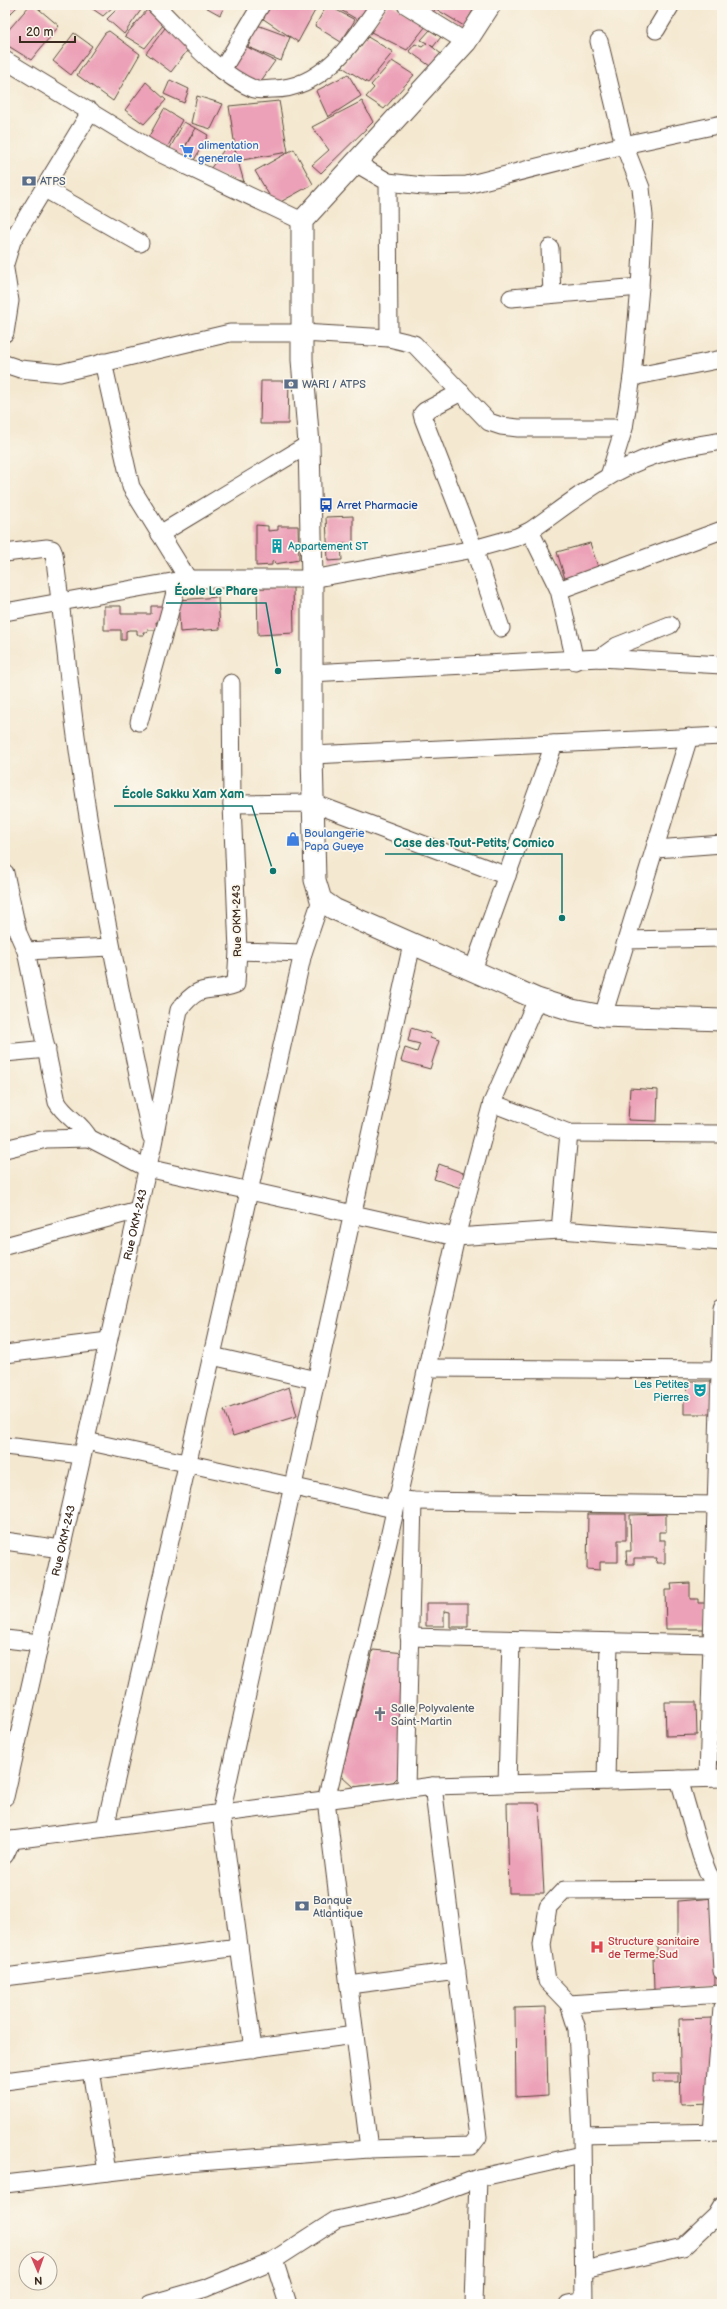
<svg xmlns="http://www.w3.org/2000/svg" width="727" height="2309" font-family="'Balsamiq Sans',sans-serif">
  <rect width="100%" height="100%" fill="#fbf7ec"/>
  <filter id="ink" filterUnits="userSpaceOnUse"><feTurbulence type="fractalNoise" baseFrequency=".025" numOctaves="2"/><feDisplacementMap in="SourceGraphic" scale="8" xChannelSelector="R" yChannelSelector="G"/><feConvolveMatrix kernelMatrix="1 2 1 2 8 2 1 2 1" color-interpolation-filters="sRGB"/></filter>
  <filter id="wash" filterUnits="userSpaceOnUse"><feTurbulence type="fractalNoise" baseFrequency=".012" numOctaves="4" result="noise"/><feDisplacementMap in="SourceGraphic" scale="16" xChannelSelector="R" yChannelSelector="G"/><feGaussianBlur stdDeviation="0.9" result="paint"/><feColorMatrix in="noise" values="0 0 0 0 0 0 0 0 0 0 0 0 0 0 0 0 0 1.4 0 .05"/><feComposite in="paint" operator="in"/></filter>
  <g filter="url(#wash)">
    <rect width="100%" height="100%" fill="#f4e8d0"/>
    <g id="blocks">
      <g fill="#eca1b8">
        <polygon points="5,5 19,5 5,19"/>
        <polygon points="30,5 34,5 59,26 31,60 5,44 5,34"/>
        <polygon points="87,5 115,5 103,16"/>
        <polygon points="121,5 136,5 141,10 124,34 107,19"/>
        <polygon points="202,5 225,5 220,15"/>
        <polygon points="271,5 318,5 298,42 262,18"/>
        <polygon points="327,5 355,20 341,42 315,26"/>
        <polygon points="332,5 368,5 358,20"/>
        <polygon points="388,5 393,5 426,26 407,50 369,31"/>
        <polygon points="420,5 437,5 433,13"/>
        <polygon points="439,5 476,5 464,26 436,9"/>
        <polygon points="147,10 164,24 145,48 125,36"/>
        <polygon points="168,24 190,47 171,72 146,53"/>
        <polygon points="257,25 290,37 281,61 248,47"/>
        <polygon points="430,30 441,37 433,47 429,44 441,54 430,66 409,51 415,44 422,47 427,43 421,40"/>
        <polygon points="109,31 140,54 113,101 77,75 105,33"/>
        <polygon points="74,33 92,46 71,75 53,61"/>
        <polygon points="366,36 393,52 368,83 342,67"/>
        <polygon points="243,45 275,61 256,88 229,71"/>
        <polygon points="392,61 414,75 384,109 366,97 374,88 371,85"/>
        <polygon points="348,74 361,96 328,117 316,91"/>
        <polygon points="170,80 189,89 184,103 164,94"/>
        <polygon points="146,82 166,100 144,124 125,110"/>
        <polygon points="197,96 223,104 211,129 191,123"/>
        <polygon points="279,101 288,152 237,161 229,106"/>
        <polygon points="362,101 373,122 321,173 312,165 329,150 312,127"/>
        <polygon points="164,109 182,120 167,148 148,138"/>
        <polygon points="184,122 195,128 185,147 196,128 208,135 193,162 169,150"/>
        <polygon points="228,144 233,144 244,182 208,172"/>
        <polygon points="294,149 313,184 275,205 255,171"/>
        <polygon points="261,381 289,381 288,424 260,424"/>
        <polygon points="353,516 353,544 341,544 342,560 328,561 326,517"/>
        <polygon points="256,525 268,526 268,531 278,530 278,526 298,526 299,560 275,564 274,561 272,562 272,565 256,566"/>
        <polygon points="590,543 598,567 566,582 557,552"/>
        <polygon points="293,587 294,633 258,635 257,588"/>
        <polygon points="218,597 220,629 180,632 178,600"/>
        <polygon points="104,606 121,606 121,614 151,614 151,606 163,606 163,623 156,622 157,630 147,630 148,632 143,632 144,635 137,635 137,630 129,630 126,631 126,640 121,640 121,630 104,630"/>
        <polygon points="411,1028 431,1034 430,1038 439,1041 430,1069 401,1061 405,1048 417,1052 420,1044 408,1041"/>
        <polygon points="630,1088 658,1090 657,1121 628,1120"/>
        <polygon points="439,1164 466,1174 461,1188 434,1179"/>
        <polygon points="688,1381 712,1381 712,1414 684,1414 684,1400 687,1400"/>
        <polygon points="289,1387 297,1416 233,1436 224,1410"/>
        <polygon points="588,1514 626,1514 626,1540 618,1540 618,1562 600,1562 600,1570 587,1569"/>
        <polygon points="666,1514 666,1532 659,1532 659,1540 665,1540 665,1563 656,1563 657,1558 634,1558 634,1564 627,1564 626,1551 631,1551 630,1515"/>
        <polygon points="690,1583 690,1599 698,1599 698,1603 705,1603 706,1629 666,1629 665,1590 672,1590 671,1584"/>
        <polygon points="426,1603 468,1603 468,1627 450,1627 450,1612 444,1611 444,1626 426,1626"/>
        <polygon points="373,1650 405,1653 400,1775 393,1782 354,1787 341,1775"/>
        <polygon points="721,1697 722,1697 722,1765 718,1764"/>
        <polygon points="665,1702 696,1702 697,1735 666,1736"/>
        <polygon points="507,1803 539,1803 544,1893 509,1893"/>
        <polygon points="714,1898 715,1987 654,1990 653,1957 657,1956 657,1945 678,1943 678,1901"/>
        <polygon points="546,2007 548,2095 516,2097 515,2008"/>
        <polygon points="714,2018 712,2103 681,2104 679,2019"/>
        <rect x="653" y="2073" width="25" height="9"/>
      </g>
    </g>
  </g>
  <g filter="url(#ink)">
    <use href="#blocks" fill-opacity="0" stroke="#574639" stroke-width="1"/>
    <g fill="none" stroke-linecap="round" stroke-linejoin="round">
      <defs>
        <g id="minor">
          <path d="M 155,5 C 185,34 215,73 254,89 C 259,91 267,89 272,89 C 321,90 354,42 379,5"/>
          <polyline points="406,5 466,42"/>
          <polyline points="656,30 671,5"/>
          <polyline points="599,41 624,145 641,188 644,216 640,287 632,377 624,428 609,476"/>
          <polyline points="5,60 151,149 302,221"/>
          <polyline points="222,70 261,5"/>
          <polyline points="354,162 388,182 389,338"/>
          <polyline points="388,182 423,186 467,185 624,145 722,124"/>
          <polyline points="45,189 140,243"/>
          <polyline points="550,248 552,294"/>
          <polyline points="5,264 12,241 91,111"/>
          <polyline points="5,269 10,301 5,333"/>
          <polyline points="511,298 640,287"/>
          <polyline points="103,362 131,487 188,579"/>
          <polyline points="5,364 20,369 60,373 230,333 302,333 389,338 414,344 489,422 501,426 518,428 624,428"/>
          <polyline points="632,377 722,359"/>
          <polyline points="461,392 425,411 422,414 423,418 474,549 501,628"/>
          <polyline points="530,531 559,590 575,661"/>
          <polyline points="160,534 309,444"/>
          <path d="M 5,553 L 47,548 L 52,549 L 54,554 C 63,617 68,680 77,743 C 95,875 123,1005 151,1136"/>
          <polyline points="559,590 722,530"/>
          <path d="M 5,612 L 188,579 L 312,579 L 474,549 L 517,537 L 530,531 C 570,503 609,470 656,455 C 677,448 700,445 722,441"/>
          <polyline points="600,658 617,646 670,625"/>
          <polyline points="310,673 600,658 722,665"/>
          <polyline points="139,722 178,582"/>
          <polyline points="312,755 722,736"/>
          <polyline points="232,804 313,803 507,876"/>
          <polyline points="656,849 722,844"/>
          <path d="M 5,873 L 18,933 L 26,951 L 57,1102 C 65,1117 81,1122 89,1138 L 46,1139 L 5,1149"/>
          <polyline points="627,940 722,938"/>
          <polyline points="26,951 111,947"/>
          <polyline points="238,951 303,953"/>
          <polyline points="473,970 554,744"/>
          <polyline points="603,1016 689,737"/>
          <polyline points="5,1053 47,1049"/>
          <polyline points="492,1103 569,1133 722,1134"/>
          <polyline points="89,1138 147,1168 456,1237 560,1230 722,1242"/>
          <polyline points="560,1230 569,1133"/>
          <polyline points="5,1246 138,1210"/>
          <polyline points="5,1354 108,1341"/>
          <polyline points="212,1356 316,1380"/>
          <polyline points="427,1368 720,1370"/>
          <polyline points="86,1441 394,1509"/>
          <polyline points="5,1446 82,1455"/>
          <polyline points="396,1498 413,1501 716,1505"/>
          <polyline points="5,1541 61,1549"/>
          <polyline points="409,1637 712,1644"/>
          <polyline points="5,1639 40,1643"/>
          <polyline points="708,1778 722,1306"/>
          <polyline points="679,1779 701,1855 708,1873 718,1889 722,1971"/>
          <polyline points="606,1781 609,1642"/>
          <polyline points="507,1784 511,1640"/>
          <polyline points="406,1789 413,1501"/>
          <path id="s1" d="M 5,1797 L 153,1144 L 179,1010 C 202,980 207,995 236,984 L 238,951 L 232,804 L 231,683"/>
          <polyline points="105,1828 303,953 321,900"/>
          <polyline points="12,1840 433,1786 722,1778"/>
          <polyline points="5,1855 12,1840"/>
          <polyline points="5,1977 239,1947"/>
          <polyline points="349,1985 457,1971"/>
          <polyline points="569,2004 547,1981 542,1945 548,1907 564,1890 718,1889"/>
          <polyline points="253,2049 221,1813 412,944"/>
          <polyline points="91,2070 107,2172"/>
          <polyline points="5,2081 355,2035"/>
          <polyline points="712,2132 722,2008"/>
          <polyline points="582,2135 722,2132"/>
          <polyline points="369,2149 326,1800 384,1560 456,1237 492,1103 537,999"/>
          <polyline points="5,2184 187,2163 369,2149 471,2146 478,2137 433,1786"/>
          <polyline points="274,2260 288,2304"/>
          <polyline points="584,2270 683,2247 716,2216 722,2206"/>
          <polyline points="150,2304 206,2288 274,2260 336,2220 405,2205 478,2178 581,2155"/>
          <polyline points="474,2304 478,2178"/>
          <polyline points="568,2304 584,2301"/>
          <polyline points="584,2304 582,2135 577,2029 569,2004 722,1994"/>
        </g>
        <polyline id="tertiary" points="490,5 466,42 302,221 302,360 309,444 312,579 312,755 315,880 321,900 334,909 537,999 572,1010 603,1016 722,1020"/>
      </defs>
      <use href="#minor" stroke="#574639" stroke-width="19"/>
      <use href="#tertiary" stroke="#574639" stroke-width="23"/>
      <use href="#minor" stroke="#fff" stroke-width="17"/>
      <use href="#tertiary" stroke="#fff" stroke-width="21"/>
    </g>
  </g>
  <defs>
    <symbol id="supermarket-bare" viewBox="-9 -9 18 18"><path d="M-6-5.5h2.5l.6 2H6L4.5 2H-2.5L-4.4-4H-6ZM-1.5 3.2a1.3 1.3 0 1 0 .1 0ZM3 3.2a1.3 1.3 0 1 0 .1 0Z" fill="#3f7fe0" stroke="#fbf7ec" stroke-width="2.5" paint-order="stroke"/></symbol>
    <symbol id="bank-bare" viewBox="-9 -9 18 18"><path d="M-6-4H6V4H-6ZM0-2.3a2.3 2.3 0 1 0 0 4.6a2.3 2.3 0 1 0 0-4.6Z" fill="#5c6f8a" stroke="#fbf7ec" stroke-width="2.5" paint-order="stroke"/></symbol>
    <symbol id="bus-bare" viewBox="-9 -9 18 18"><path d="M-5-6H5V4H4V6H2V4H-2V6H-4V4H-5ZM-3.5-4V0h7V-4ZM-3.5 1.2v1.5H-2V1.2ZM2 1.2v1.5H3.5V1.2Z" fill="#1a4fb4" stroke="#fbf7ec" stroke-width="2.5" paint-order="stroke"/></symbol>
    <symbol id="building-bare" viewBox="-9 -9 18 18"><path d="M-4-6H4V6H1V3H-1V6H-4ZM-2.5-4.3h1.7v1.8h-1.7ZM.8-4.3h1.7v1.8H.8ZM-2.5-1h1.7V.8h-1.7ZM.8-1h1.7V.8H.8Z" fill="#0f9aa8" stroke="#fbf7ec" stroke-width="2.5" paint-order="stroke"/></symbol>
    <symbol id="shop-bare" viewBox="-9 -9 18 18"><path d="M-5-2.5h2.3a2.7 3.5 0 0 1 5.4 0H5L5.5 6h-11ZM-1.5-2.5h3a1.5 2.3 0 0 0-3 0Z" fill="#3f7fe0" stroke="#fbf7ec" stroke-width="2.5" paint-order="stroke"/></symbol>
    <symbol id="theatre-bare" viewBox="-9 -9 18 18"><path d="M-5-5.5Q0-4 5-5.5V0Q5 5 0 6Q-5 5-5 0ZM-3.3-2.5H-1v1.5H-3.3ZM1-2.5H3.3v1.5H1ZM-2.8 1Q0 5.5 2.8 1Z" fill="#0f9aa8" stroke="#fbf7ec" stroke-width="2.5" paint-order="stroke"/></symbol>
    <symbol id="church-bare" viewBox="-9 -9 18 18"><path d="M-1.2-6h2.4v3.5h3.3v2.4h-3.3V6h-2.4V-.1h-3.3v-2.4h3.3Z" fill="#6b7280" stroke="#fbf7ec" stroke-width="2.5" paint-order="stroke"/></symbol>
    <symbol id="hospital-bare" viewBox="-9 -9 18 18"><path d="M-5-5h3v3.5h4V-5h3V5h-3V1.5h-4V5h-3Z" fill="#e0444e" stroke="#fbf7ec" stroke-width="2.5" paint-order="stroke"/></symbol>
  </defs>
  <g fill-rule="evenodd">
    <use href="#supermarket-bare" x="177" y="141" width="20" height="20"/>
    <use href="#bank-bare" x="19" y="171" width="20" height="20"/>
    <use href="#bank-bare" x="281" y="374" width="20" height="20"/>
    <use href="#bus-bare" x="316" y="495" width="20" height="20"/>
    <use href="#building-bare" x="267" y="536" width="20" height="20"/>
    <use href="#shop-bare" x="283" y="829" width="20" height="20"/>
    <use href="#theatre-bare" x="690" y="1380" width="20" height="20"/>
    <use href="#church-bare" x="370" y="1704" width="20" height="20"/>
    <use href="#bank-bare" x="292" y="1896" width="20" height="20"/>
    <use href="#hospital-bare" x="587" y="1937" width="20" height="20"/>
  </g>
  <g text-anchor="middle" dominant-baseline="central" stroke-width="3.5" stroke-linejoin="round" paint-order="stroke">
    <g font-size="11" fill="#366cbe" stroke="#fbf7ec" text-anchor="start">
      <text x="198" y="145">alimentation<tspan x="198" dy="13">generale</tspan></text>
      <text x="304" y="833">Boulangerie<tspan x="304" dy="13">Papa Gueye</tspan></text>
    </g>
    <g font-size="11" fill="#4e5e75" stroke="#fbf7ec" text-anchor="start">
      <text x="40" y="181">ATPS</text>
      <text x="302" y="384">WARI / ATPS</text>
      <text x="313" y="1900">Banque<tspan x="313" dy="13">Atlantique</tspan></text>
    </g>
    <g font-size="11" fill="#164399" stroke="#fbf7ec" text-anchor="start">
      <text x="337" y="505">Arret Pharmacie</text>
    </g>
    <g font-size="11" fill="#0d838f" stroke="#fbf7ec" text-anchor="start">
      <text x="288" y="546">Appartement ST</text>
      <text x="689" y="1384" text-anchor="end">Les Petites<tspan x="689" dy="13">Pierres</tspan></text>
    </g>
    <g font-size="11" fill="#3b2a1e" stroke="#fbf7ec">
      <text transform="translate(237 921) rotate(-91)">Rue OKM-243</text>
      <text stroke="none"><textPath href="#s1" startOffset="587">Rue OKM-243</textPath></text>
      <text stroke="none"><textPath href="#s1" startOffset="263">Rue OKM-243</textPath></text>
    </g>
    <g font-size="11" fill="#5b616d" stroke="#fbf7ec" text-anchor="start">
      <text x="391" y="1708">Salle Polyvalente<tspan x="391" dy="13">Saint-Martin</tspan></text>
    </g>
    <g font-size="11" fill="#be3a42" stroke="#fbf7ec" text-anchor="start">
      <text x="608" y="1941">Structure sanitaire<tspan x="608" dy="13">de Terme-Sud</tspan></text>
    </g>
  </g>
  <path fill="none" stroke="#0f766e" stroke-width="1.5" d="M278 671L266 603H166M273 871L252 806H114M562 918L562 854H385"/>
  <g fill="#0f766e" stroke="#fbf7ec" stroke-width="1.5">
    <circle cx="278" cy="671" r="4"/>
    <circle cx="273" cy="871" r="4"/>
    <circle cx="562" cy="918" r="4"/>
  </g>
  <g font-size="12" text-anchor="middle" font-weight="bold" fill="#0f766e" stroke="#fbf7ec" stroke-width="3.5" stroke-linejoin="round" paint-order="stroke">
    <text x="216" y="595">École Le Phare</text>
    <text x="183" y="798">École Sakku Xam Xam</text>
    <text x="474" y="847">Case des Tout-Petits, Comico</text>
  </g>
  <rect width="727" height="2309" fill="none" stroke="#fbf7ec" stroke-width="20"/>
  <g transform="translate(38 2271) rotate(178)"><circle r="19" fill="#fbf7ec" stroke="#aea59a"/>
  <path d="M0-3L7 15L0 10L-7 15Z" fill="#d1495b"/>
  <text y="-6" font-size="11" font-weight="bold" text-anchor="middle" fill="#3b2a1e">N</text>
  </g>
  <path d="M20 36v6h55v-6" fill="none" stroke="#3b2a1e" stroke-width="2"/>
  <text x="26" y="36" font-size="12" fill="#3b2a1e" stroke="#fbf7ec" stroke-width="3" paint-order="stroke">20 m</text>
</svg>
